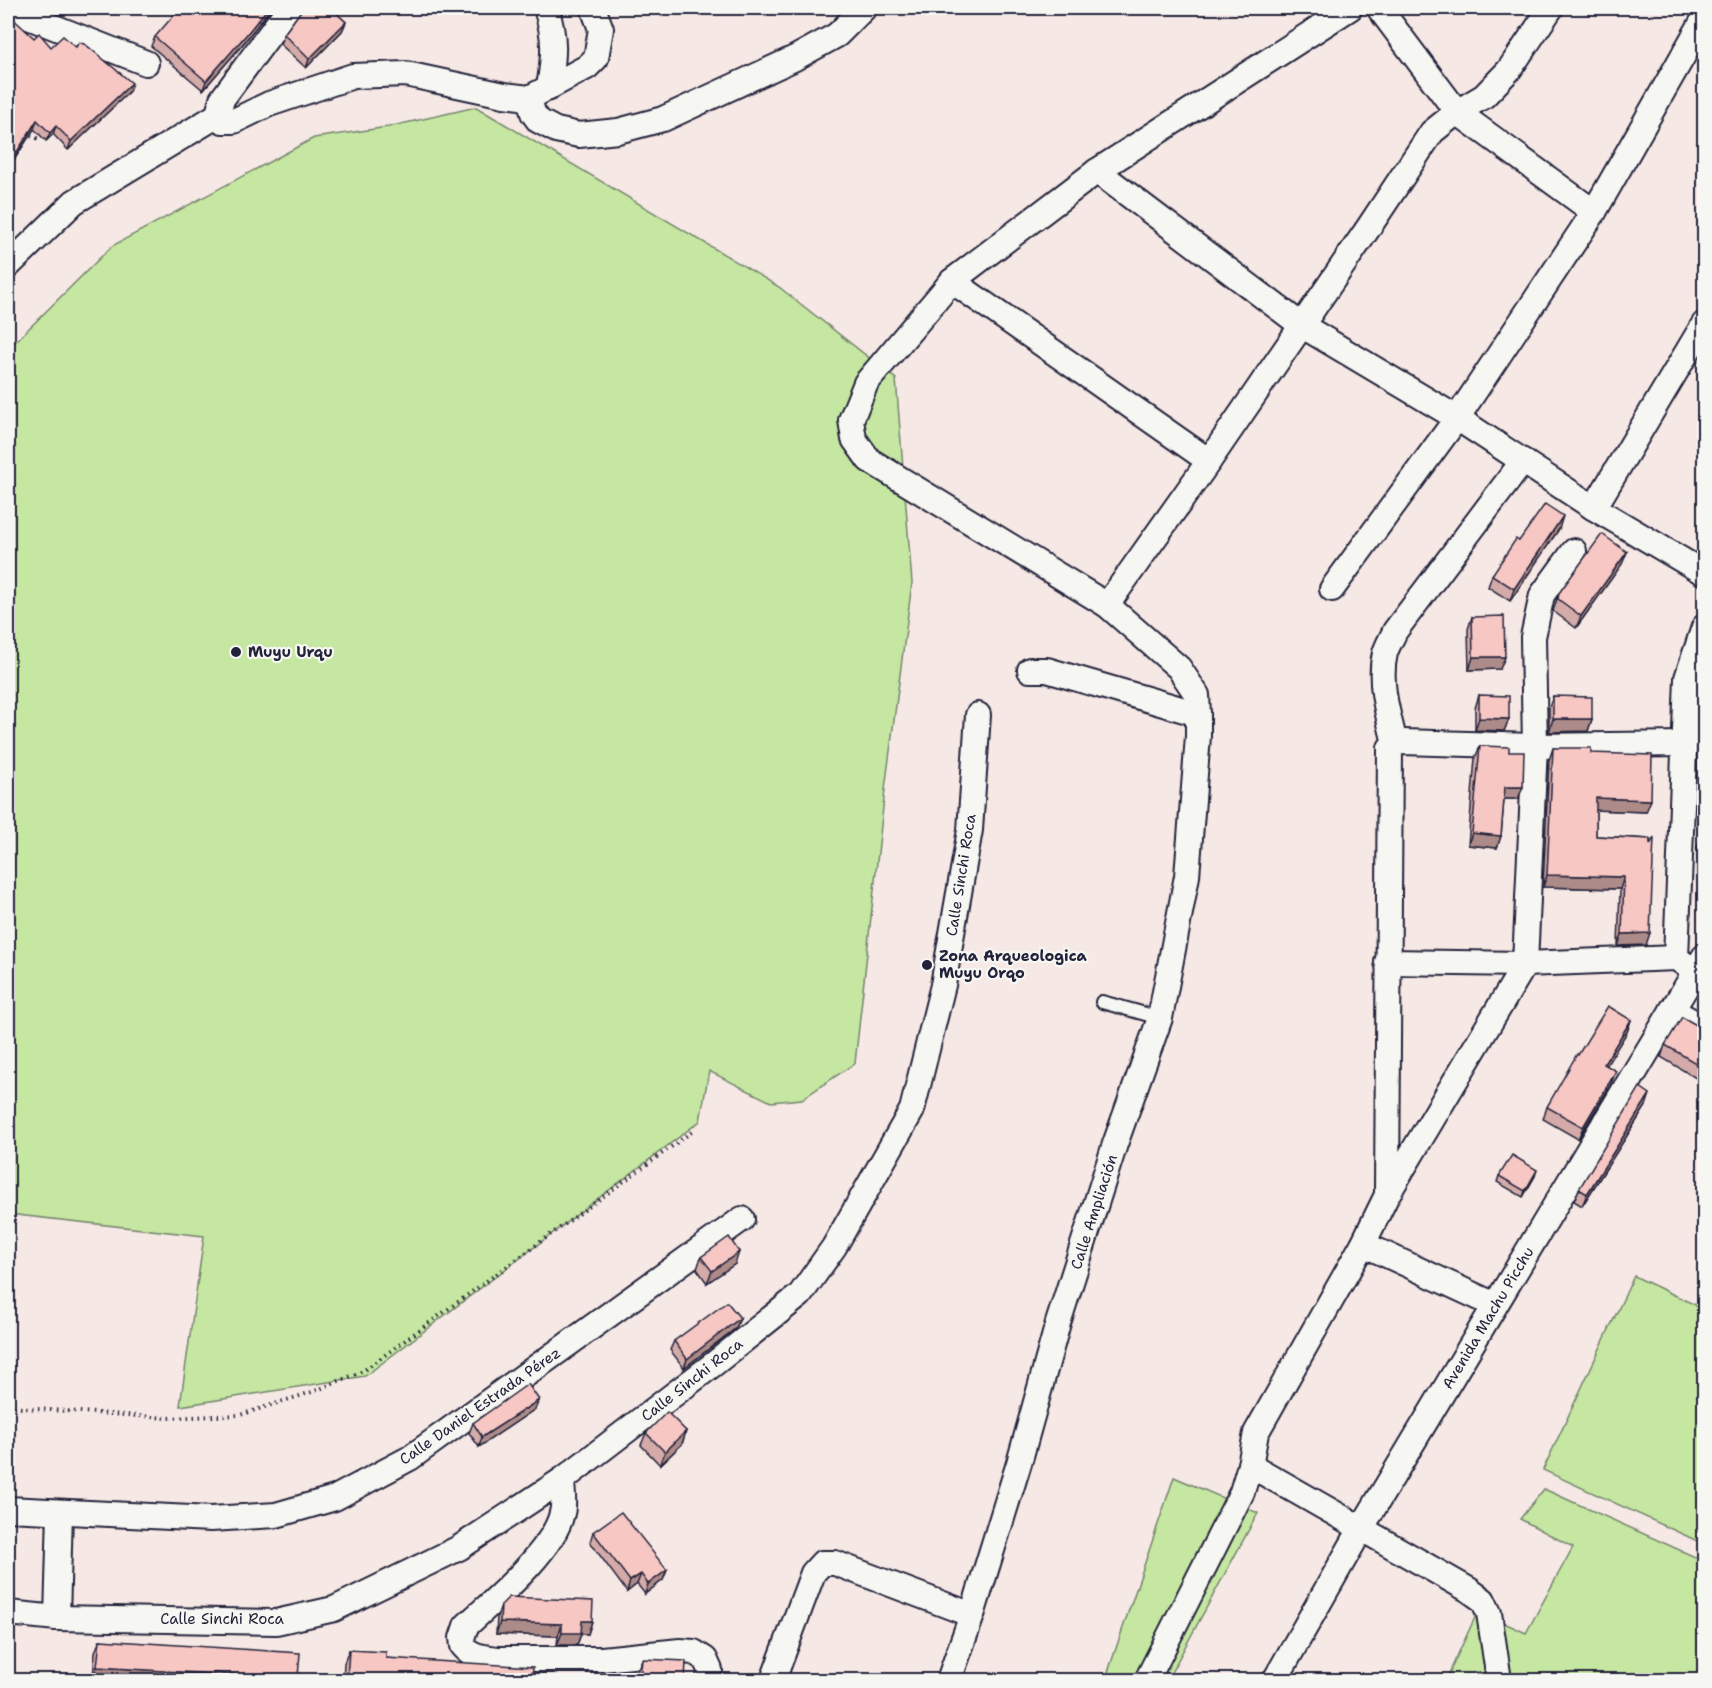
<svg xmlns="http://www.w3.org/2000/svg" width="1712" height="1688" font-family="'Shantell Sans',sans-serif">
  <rect width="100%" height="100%" fill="#f6e8e4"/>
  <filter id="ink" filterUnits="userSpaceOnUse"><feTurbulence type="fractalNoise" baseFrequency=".0167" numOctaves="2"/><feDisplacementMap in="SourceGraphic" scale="12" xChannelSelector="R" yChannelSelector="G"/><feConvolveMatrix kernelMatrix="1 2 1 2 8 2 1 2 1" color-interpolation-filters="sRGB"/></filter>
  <g filter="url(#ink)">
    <g fill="#c5e7a1" stroke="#74846e" stroke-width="1.5">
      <polygon points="476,107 779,287 896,379 912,583 885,789 855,1063 802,1099 771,1102 709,1071 700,1121 365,1376 180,1406 204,1236 8,1214 8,349 112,246 314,138 388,127"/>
      <polygon points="1634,1276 1704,1309 1704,1544 1543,1470"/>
      <polygon points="1174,1477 1258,1513 1167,1680 1106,1680 1108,1672"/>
      <polygon points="1544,1489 1704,1561 1704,1680 1446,1680 1478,1611 1526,1633 1573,1547 1520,1519"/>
    </g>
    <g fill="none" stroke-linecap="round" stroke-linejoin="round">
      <defs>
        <polyline id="service" points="1102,1002 1160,1018"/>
        <g id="minor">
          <polyline points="289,8 222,99 218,115 223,121 234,121 269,104 353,76 406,74 504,95 529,98 587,67 596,58 601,29 593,8"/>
          <path d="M 546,8 C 556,39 554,56 549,88"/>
          <polyline points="1379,8 1457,112 1594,212"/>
          <polyline points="8,9 146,63"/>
          <polyline points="529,98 533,113 539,121 556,130 579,135 618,131 663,119 795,58 837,35 864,8"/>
          <polyline points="1097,171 1301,325 1457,418 1594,508 1704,573"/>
          <polyline points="8,266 74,202 218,115"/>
          <polyline points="952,281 1209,461"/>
          <polyline points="1594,508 1704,324"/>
          <polyline points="1332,589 1457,418 1594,212 1704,19"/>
          <polyline points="1107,605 1209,461 1369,227 1432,132 1457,112 1484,96 1509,70 1551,8"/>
          <polyline points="1198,714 1197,695 1179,668 1107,605 869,460 854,439 851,420 866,383 952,281 1097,171 1350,8"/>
          <path d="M 1395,743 C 1388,715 1378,682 1385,653 C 1387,646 1392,638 1395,631 L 1523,461"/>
          <polyline points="1676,958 1687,678 1704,627"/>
          <polyline points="1387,962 1525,964 1676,958 1689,967"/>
          <polyline points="1672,1010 1704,1028"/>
          <polyline points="1387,1193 1390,748 1395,743 1403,742 1535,746 1684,744"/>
          <polyline points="1363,1244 1495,1305"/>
          <polyline points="1250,1465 1469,1590 1483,1600 1489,1613 1499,1680"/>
          <path d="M 562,1480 C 562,1490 565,1503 562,1513 C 554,1550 494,1600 466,1626 L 462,1638 L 463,1646 C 472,1657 484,1657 498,1659 L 602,1659 L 680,1651 L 694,1652 L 705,1659 L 710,1670 L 709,1680"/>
          <polyline points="8,1509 211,1519 276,1515 335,1498 410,1458 742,1219"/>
          <polyline points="8,1613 57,1618 276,1622 334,1609 459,1548 562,1480 715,1363 800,1295 834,1247 912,1110 943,985 970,830 978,715"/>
          <polyline points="57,1618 60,1512"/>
          <polyline points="773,1680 813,1573 822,1563 835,1563 972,1615"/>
          <polyline points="949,1680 972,1615 1019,1463 1058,1323 1115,1144 1160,1018 1187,876 1198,736 1198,714 1047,670 1030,670"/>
          <polyline points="1147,1680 1242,1492 1250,1465 1256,1433 1363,1244 1387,1195 1525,964 1535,746 1533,637 1542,595 1574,551"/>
          <polyline points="1275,1680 1361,1529 1704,957"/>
        </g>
      </defs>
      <use href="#service" stroke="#22223b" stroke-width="16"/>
      <use href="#minor" stroke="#22223b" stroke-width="28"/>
      <g stroke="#22223b" stroke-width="4" stroke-dasharray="1.5 4.5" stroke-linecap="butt">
        <polyline points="25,134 39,139"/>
        <polyline points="8,1407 168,1418 240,1415 315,1391 363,1371 693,1131"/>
      </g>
      <use href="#service" stroke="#f6f6f2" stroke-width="12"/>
      <use href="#minor" stroke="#f6f6f2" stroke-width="24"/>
    </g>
    <g fill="#d4aba9" stroke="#22223b" stroke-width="1.5">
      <polygon points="217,8 271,8 243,44 203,90 151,46 155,37 214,11"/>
      <polygon points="303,8 331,8 346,22 342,31 306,68 280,44 284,34"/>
      <polygon points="8,17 34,38 129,92 68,150 53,134 46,141 34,129 14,160 8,156"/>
      <polygon points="1559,529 1510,601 1488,587 1492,575 1519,541"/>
      <polygon points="1627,552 1622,564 1576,628 1553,611 1559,593"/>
      <polygon points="1472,617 1500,669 1469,670 1468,629"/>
      <polygon points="1479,695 1509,719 1504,731 1475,730 1475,708"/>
      <polygon points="1553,696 1592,719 1588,731 1549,732 1549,708"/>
      <polygon points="1480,746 1518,799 1504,799 1501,836 1497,848 1468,845 1475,758"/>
      <polygon points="1553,748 1591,753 1646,812 1596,810 1596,836 1650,839 1646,945 1618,946 1620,889 1543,887 1549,760"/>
      <polygon points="1704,754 1704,790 1697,785 1698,773"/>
      <polygon points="1704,829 1704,853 1697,848"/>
      <polygon points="1631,1020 1627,1032 1606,1065 1611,1084 1578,1139 1543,1119 1547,1107 1578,1055"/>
      <polygon points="1704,1029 1704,1083 1661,1057 1665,1045"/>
      <polygon points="1646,1106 1582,1206 1574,1201 1579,1189"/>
      <polygon points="1499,1176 1535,1176 1523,1197 1497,1182"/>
      <polygon points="701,1257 735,1264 707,1283 697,1269"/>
      <polygon points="740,1318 736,1328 684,1368 670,1350 674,1341"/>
      <polygon points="539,1400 535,1409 479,1447 469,1433 473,1423"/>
      <polygon points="686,1431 682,1444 660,1465 641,1445 646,1433"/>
      <polygon points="593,1532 667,1570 663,1580 645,1594 637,1584 627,1592 590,1542"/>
      <polygon points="501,1605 592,1621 588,1634 581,1634 577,1645 557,1645 558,1636 496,1634 497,1617"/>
      <polygon points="100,1640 298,1677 297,1680 130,1680 93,1678 95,1652"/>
      <polygon points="349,1650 386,1658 532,1680 343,1680 344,1663"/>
      <polygon points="642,1659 685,1680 636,1680 637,1672"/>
    </g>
    <g fill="#ad8b89" stroke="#22223b" stroke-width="1.5">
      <polygon points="268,8 271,8 243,44 203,90 206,81"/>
      <polygon points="346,22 342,31 306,68 309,59"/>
      <polygon points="132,83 129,92 68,150 71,141"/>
      <polygon points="37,120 34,129 14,160 17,152"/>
      <polygon points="56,126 53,134 46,141 50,133"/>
      <polygon points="1563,516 1559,529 1510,601 1514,589"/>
      <polygon points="1627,552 1622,564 1576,628 1581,616"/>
      <polygon points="1473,657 1505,657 1500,669 1469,670"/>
      <polygon points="1479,718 1509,719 1504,731 1475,730"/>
      <polygon points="1553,719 1592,719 1588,731 1549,732"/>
      <polygon points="1505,787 1523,787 1518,799 1500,799"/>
      <polygon points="1596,798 1651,800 1646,812 1592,810"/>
      <polygon points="1472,833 1501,836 1497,848 1468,845"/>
      <polygon points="1547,875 1624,877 1620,889 1543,887"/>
      <polygon points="1650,933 1646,945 1618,946 1622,934"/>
      <polygon points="1631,1020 1627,1032 1600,1076 1604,1064"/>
      <polygon points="1616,1071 1611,1084 1578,1139 1583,1127"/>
      <polygon points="1650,1094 1646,1106 1582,1206 1587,1194"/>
      <polygon points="1537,1170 1535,1176 1523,1197 1525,1191"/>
      <polygon points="739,1252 735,1264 707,1283 712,1271"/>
      <polygon points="740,1318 736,1328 684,1368 687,1359"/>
      <polygon points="539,1400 535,1409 479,1447 482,1437"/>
      <polygon points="686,1431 682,1444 660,1465 665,1452"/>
      <polygon points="667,1570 663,1580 645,1594 648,1584"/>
      <polygon points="641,1574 637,1584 627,1592 630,1581"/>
      <polygon points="582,1621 592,1621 588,1634 581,1634 577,1645 557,1645 562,1633"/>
      <polygon points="500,1622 562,1624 558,1636 496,1634"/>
      <polygon points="97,1667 214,1673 298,1677 297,1680 130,1680 93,1678"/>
    </g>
    <g fill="#f7c7c4" stroke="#22223b" stroke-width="1.5">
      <polygon points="180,8 209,8 214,11 217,8 268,8 246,35 206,81 155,37"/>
      <polygon points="303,8 331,8 346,22 309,59 284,34"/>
      <polygon points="9,15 34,38 39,33 51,47 63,36 76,47 79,42 86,45 132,83 71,141 56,126 50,133 37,120 17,152 8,146 8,17"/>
      <polygon points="1545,504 1563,516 1514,589 1492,575 1516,539 1519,541"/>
      <polygon points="1602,534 1627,552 1581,616 1558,599 1559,593"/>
      <polygon points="1504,616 1505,657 1473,657 1472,617"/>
      <polygon points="1479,695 1509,696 1509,719 1479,718"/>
      <polygon points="1553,696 1592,697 1592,719 1553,719"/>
      <polygon points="1480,746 1509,747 1509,752 1524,752 1523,787 1505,787 1501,836 1472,833"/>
      <polygon points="1553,748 1591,748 1591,753 1652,755 1651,800 1596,798 1596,836 1650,839 1650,845 1654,837 1650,933 1622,934 1624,877 1547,875"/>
      <polygon points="1608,1006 1631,1020 1604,1064 1616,1071 1583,1127 1547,1107 1577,1054 1578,1055"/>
      <polygon points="1682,1017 1704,1029 1704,1068 1665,1045"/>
      <polygon points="1640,1087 1650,1094 1587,1194 1579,1189"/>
      <polygon points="1512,1155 1537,1170 1525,1191 1499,1176"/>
      <polygon points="729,1237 739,1252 712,1271 701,1257"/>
      <polygon points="727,1302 740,1318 687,1359 674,1341"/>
      <polygon points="528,1384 539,1400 482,1437 473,1423"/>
      <polygon points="667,1412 686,1431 665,1452 646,1433"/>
      <polygon points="621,1512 667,1570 648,1584 641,1574 630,1581 593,1532"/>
      <polygon points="509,1597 593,1601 592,1621 582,1621 581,1633 562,1633 562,1624 500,1622 501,1605"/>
      <polygon points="100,1640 300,1653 298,1677 282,1678 214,1673 214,1674 97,1667"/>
      <polygon points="349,1650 386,1652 386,1658 533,1667 532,1680 347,1680"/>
      <polygon points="642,1659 686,1661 685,1680 640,1680"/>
    </g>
  </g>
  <g fill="#22223b" stroke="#f6f6f2" stroke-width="2">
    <circle cx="236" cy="652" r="6"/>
    <circle cx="927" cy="965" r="6"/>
  </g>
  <g text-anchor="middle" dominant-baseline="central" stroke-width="4.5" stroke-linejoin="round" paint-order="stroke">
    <g font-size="15" font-weight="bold" fill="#22223b" stroke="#f6f6f2" text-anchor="start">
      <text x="248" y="652">Muyu Urqu</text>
      <text x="939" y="956">Zona Arqueologica<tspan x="939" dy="17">Muyu Orqo</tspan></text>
    </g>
    <g font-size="15" fill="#22223b" stroke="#f6f6f2">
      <text transform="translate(961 875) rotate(-81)">Calle Sinchi Roca</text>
      <text transform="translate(1094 1212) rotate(-72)">Calle Ampliación</text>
      <text transform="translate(1488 1318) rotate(-59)">Avenida Machu Picchu</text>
      <text transform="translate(692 1380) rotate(-38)">Calle Sinchi Roca</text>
      <text transform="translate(480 1406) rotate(-35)">Calle Daniel Estrada Pérez</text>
      <text x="222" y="1619">Calle Sinchi Roca</text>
    </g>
  </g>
  <rect width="1712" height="1688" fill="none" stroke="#f6f6f2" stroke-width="30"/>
  <rect x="15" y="15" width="1682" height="1658" fill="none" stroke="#22223b" stroke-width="2" filter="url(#ink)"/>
</svg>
